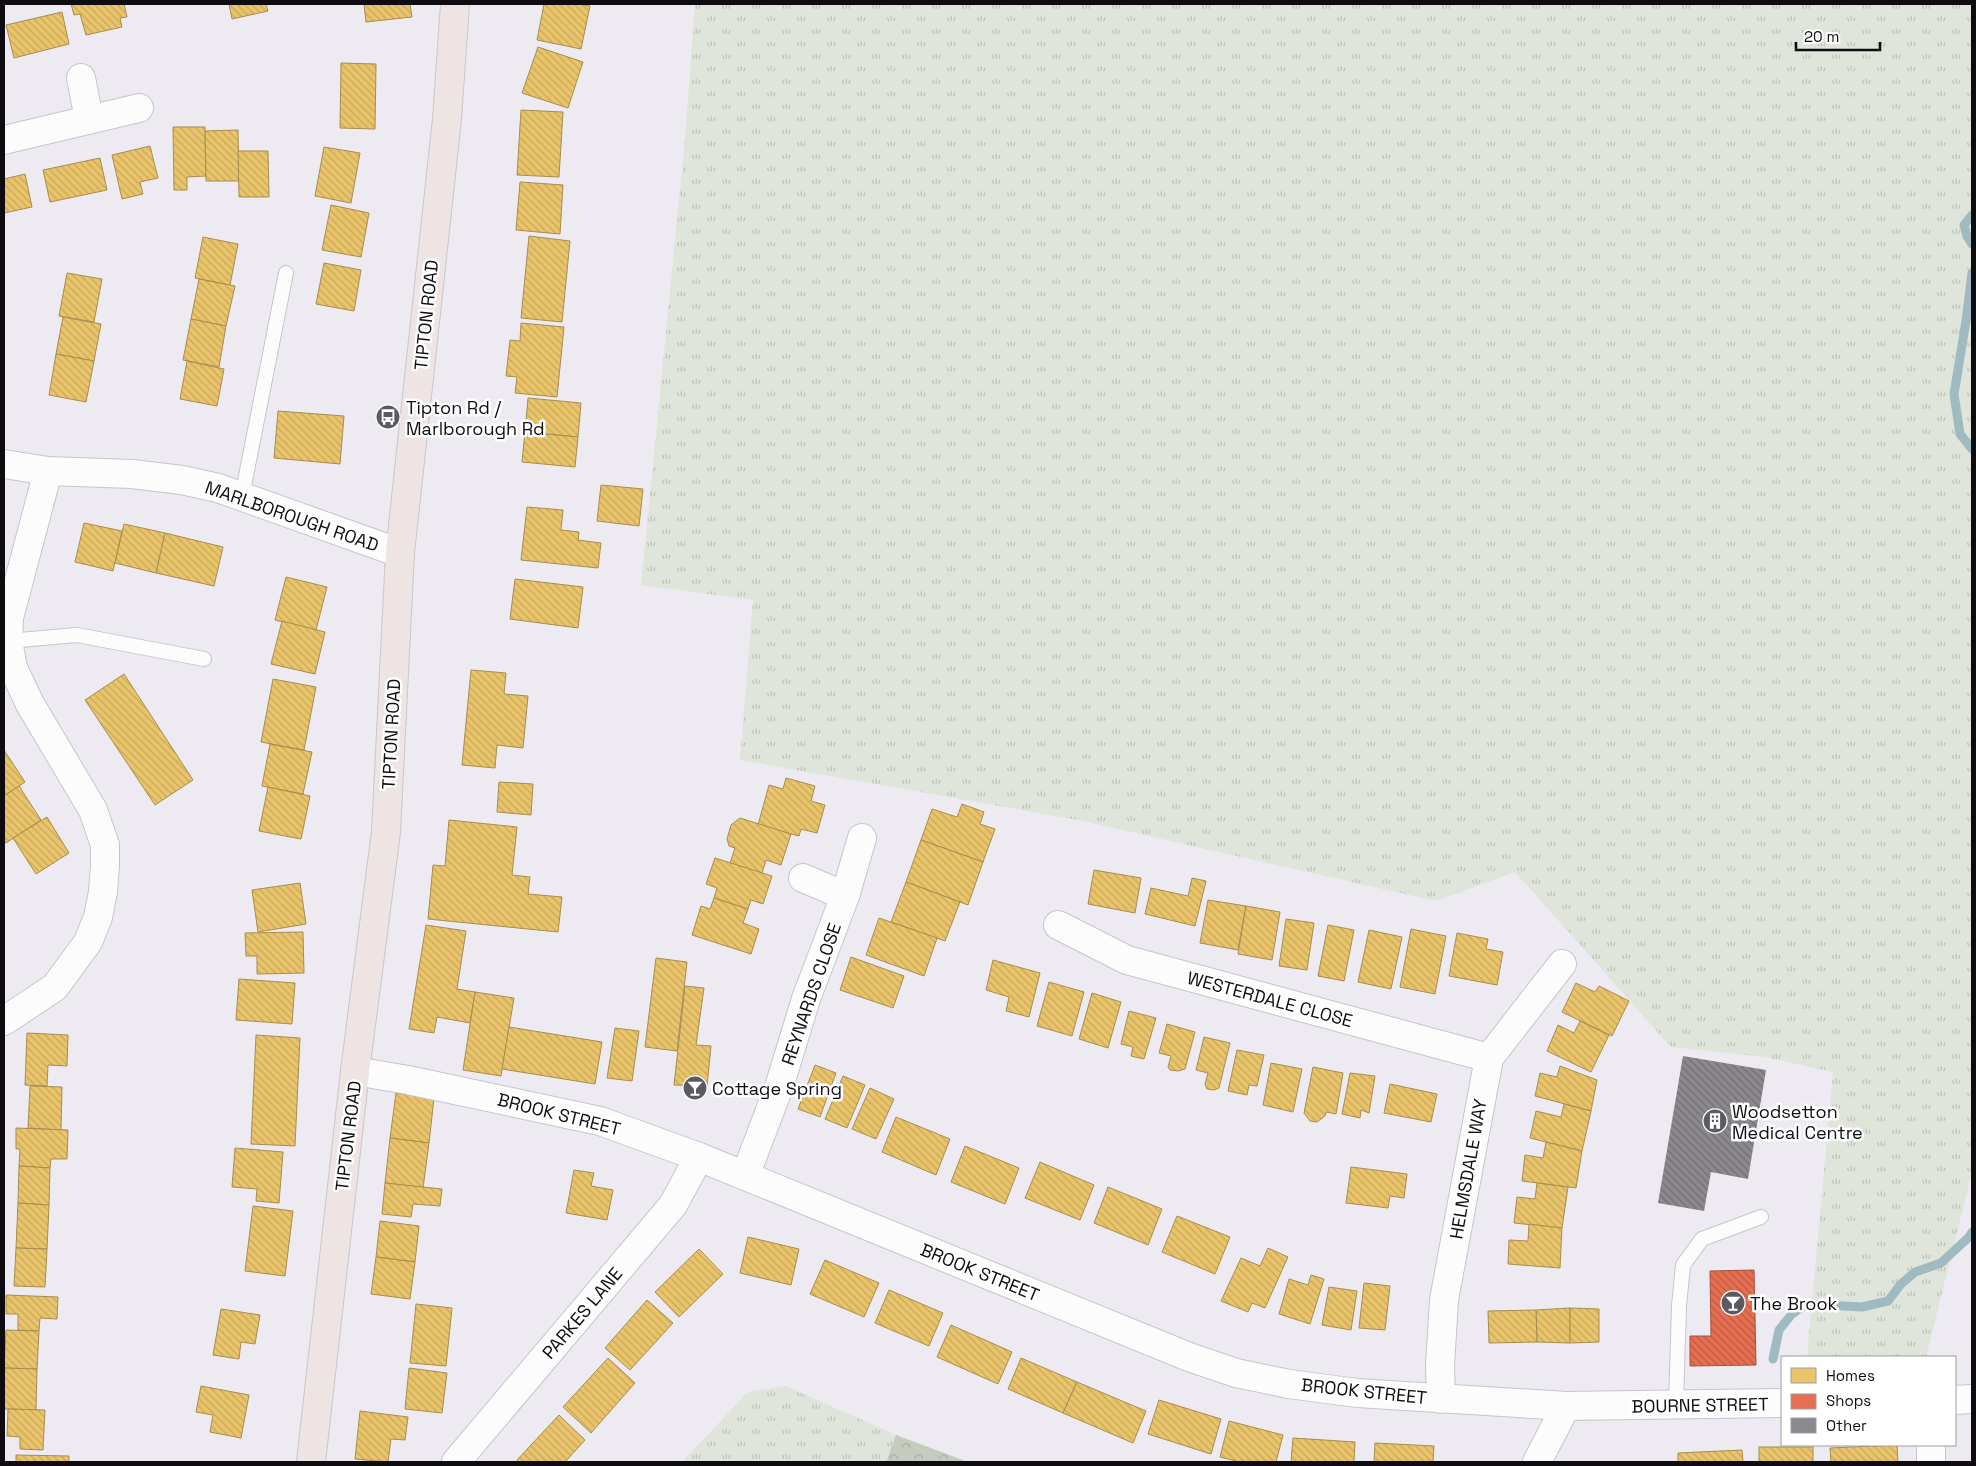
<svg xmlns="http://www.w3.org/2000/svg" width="1976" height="1466" font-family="'Space Grotesk',sans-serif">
  <defs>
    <pattern id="grass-tufts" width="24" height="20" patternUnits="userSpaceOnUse" patternTransform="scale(1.25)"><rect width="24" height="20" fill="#dfe5da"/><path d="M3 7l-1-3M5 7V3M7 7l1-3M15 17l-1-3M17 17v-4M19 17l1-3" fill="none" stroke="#bec3ba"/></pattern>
    <pattern id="forest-crowns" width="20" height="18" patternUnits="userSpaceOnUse" patternTransform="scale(1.25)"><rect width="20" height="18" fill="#c5ccbf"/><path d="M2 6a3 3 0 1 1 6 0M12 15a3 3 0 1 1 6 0" fill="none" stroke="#a8aea3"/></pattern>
    <pattern id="homes-back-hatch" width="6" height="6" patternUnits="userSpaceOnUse" patternTransform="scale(1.25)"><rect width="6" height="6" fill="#e9c46a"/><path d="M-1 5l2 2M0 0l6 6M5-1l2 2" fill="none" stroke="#c7a75b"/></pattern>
    <pattern id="shops-back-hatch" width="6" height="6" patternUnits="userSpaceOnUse" patternTransform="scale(1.25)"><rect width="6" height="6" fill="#e76f51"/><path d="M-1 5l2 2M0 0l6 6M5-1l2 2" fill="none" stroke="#ba5a42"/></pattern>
    <pattern id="building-back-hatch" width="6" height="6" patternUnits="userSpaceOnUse" patternTransform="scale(1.25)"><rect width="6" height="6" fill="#8b888e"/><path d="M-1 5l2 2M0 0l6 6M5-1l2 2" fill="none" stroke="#706e73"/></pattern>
  </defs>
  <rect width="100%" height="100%" fill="#edeaf2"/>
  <g fill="url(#grass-tufts)">
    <polygon points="695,4 1972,4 1972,1172 1926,1357 1807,1357 1833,1072 1765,1057 1671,1047 1515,872 1436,901 1078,820 740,760 753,600 641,585 685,140"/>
    <polygon points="786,1386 896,1435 887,1460 884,1462 682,1462 748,1392"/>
  </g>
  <polygon fill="url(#forest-crowns)" points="896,1435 968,1462 884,1462 887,1460"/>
  <g fill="url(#homes-back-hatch)" stroke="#a78d4f">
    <polygon points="71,4 124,4 127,17 120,18 122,27 86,35 80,14 74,15"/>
    <polygon points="229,4 266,4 268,11 232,19"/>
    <polygon points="364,4 410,4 412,17 366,22"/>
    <polygon points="544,4 579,4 590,6 581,49 537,40"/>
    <polygon points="62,12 69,44 14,58 6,25"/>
    <polygon points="538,47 583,62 568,108 522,93"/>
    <polygon points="341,63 376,64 375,129 340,128"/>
    <polygon points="521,110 563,112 559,177 517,175"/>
    <polygon points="173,127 205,127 206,176 187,177 187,190 174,190"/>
    <polygon points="238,130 239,181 206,181 205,131"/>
    <polygon points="150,146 158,178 140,182 143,194 122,199 112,155"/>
    <polygon points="324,147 360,153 351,203 315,196"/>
    <polygon points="238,151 268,151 269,197 239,197"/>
    <polygon points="100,158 107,190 50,202 43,170"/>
    <polygon points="25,174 32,207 4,213 4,179"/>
    <polygon points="520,182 563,185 560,234 516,230"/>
    <polygon points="331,205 369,213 361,257 322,250"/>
    <polygon points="529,236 570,241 562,322 521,318"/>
    <polygon points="203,237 238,244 230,285 195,278"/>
    <polygon points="324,263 361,270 354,311 316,304"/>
    <polygon points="67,273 102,279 94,322 59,316"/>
    <polygon points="199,279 235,286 226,326 191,319"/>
    <polygon points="63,317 101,324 94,361 56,354"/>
    <polygon points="191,319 226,326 219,367 183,360"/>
    <polygon points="521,323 564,327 557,397 515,393 517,377 506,376 510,340 520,341"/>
    <polygon points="56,354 94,361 86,402 49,395"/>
    <polygon points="187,361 224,369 217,406 180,399"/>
    <polygon points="528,398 581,403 578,437 525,432"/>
    <polygon points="278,411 344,416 340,464 274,458"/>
    <polygon points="525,432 578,437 575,467 522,462"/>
    <polygon points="601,485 643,489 639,526 597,521"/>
    <polygon points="527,507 563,510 561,530 579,532 578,540 601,543 598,568 521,560"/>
    <polygon points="84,523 122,531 113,571 75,562"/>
    <polygon points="124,524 165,533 156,573 115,563"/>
    <polygon points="165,533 223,547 214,586 156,573"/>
    <polygon points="286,577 327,587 316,630 275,620"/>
    <polygon points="515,579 583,587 578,628 510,619"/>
    <polygon points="282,621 325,632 315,674 271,664"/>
    <polygon points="471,670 506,673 504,694 528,696 523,748 497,745 495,768 462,765"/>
    <polygon points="124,674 193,780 155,805 85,700"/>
    <polygon points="273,679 316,687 304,750 261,742"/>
    <polygon points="270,744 312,752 303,794 262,786"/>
    <polygon points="4,750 25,782 4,796"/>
    <polygon points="786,778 815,786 811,801 825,805 817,833 801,829 799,836 758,825 769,785 783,789"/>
    <polygon points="499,782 533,784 531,815 497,812"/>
    <polygon points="19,786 41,820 6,843 4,840 4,796"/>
    <polygon points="268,787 310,796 301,839 259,831"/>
    <polygon points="962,804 984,812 980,824 995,829 983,862 921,840 932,809 957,817"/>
    <polygon points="47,817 69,853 36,874 13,838"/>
    <polygon points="740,818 791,834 781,865 766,860 762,873 730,863 735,848 729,846 727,839 731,825"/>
    <polygon points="449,820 517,827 512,875 530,877 528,894 562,897 558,932 428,919 433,865 445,866"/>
    <polygon points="921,840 983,862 968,905 906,882"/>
    <polygon points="715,858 772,876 763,904 751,900 748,909 714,898 717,888 706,884"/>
    <polygon points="1094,870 1141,878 1135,913 1088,904"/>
    <polygon points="1192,878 1206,881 1195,926 1145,914 1151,888 1188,896"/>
    <polygon points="906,882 960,902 945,941 891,922"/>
    <polygon points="300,883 306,924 258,932 252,890"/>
    <polygon points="714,898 748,909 743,923 759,929 751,954 692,935 701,906 710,909"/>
    <polygon points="1208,900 1246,906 1238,950 1200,943"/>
    <polygon points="1246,906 1280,912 1272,960 1238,954"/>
    <polygon points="879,918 937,938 924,976 866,955"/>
    <polygon points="1286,919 1314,923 1307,970 1279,966"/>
    <polygon points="426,925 466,931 457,989 475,992 470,1023 437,1017 434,1033 409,1029"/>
    <polygon points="1328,925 1354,930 1344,981 1318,976"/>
    <polygon points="1411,929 1446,936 1435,994 1400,987"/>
    <polygon points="1369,930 1402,937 1391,989 1358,982"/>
    <polygon points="303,932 304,973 257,974 257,956 246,956 245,933"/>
    <polygon points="1457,933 1488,939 1486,949 1503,952 1497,985 1449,976"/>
    <polygon points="851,957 904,976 893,1008 840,990"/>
    <polygon points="656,958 687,962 677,1051 645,1047"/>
    <polygon points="993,960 1040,973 1029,1017 1006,1011 1009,997 986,990"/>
    <polygon points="239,979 295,983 292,1024 236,1020"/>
    <polygon points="1049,982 1084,992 1072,1036 1037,1026"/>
    <polygon points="1576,983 1595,992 1599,986 1629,1001 1612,1036 1562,1012"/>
    <polygon points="685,986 704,988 696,1045 711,1046 707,1086 674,1085"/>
    <polygon points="475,992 514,998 501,1076 463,1070"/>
    <polygon points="1092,993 1121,1002 1108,1048 1079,1039"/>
    <polygon points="1129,1011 1156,1018 1144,1059 1131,1056 1133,1047 1121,1044"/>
    <polygon points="1580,1021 1609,1035 1591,1072 1547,1051 1558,1025 1574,1033"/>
    <polygon points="1167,1024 1195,1032 1185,1069 1178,1071 1170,1070 1168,1067 1171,1056 1159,1053"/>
    <polygon points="509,1027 602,1042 595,1084 502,1069"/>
    <polygon points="615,1028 639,1031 632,1081 607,1078"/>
    <polygon points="27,1033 68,1035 67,1066 48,1065 47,1086 25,1085"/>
    <polygon points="256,1035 300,1038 295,1146 251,1144"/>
    <polygon points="1204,1037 1230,1043 1219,1088 1214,1090 1207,1089 1205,1084 1208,1073 1196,1070"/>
    <polygon points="1237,1050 1264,1055 1257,1086 1249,1085 1247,1095 1228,1091"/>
    <polygon points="1271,1063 1302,1069 1293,1112 1263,1105"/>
    <polygon points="815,1065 836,1073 820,1117 798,1109"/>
    <polygon points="1560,1066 1597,1080 1591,1111 1535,1096 1540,1073 1557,1077"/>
    <polygon points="1313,1067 1343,1073 1336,1114 1326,1112 1325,1116 1317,1122 1310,1121 1304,1113"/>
    <polygon points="1350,1073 1375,1076 1369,1113 1361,1110 1360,1118 1342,1114"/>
    <polygon points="843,1076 865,1085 847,1128 825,1119"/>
    <polygon points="1390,1084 1437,1094 1431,1122 1384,1113"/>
    <polygon points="30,1086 62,1087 61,1130 28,1128"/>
    <polygon points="870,1088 894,1099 876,1139 852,1129"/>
    <polygon points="396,1093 434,1098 429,1143 390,1138"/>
    <polygon points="1564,1104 1591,1111 1582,1151 1530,1138 1536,1111 1561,1117"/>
    <polygon points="896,1117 950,1139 936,1175 882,1152"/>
    <polygon points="16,1128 68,1130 67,1159 51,1159 50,1168 19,1166 20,1149 16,1149"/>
    <polygon points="390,1138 429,1143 423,1188 385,1183"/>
    <polygon points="1546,1142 1582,1151 1576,1188 1522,1181 1525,1155 1543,1158"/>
    <polygon points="965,1146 1019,1168 1005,1204 951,1182"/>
    <polygon points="235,1148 283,1152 279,1203 256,1201 257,1189 232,1187"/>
    <polygon points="1040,1162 1094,1185 1080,1220 1025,1198"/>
    <polygon points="19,1166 50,1168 49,1205 18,1203"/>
    <polygon points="1351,1167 1407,1174 1404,1198 1390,1196 1388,1208 1346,1203"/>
    <polygon points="574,1170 594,1173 591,1186 613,1190 607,1220 566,1213"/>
    <polygon points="385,1183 442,1189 440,1206 413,1204 411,1217 382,1214"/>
    <polygon points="1537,1183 1568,1187 1562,1228 1514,1223 1517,1197 1535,1199"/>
    <polygon points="1108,1187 1162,1209 1148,1245 1094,1223"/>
    <polygon points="18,1203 49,1205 47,1249 16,1248"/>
    <polygon points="253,1206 293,1211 285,1276 245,1271"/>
    <polygon points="1177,1216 1230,1237 1215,1274 1162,1252"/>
    <polygon points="380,1221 419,1226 415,1262 376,1257"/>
    <polygon points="1529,1224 1562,1228 1560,1268 1508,1264 1509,1240 1528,1241"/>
    <polygon points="748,1237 799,1249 791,1285 740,1273"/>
    <polygon points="16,1248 47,1249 45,1287 14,1286"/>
    <polygon points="1268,1248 1288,1257 1265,1308 1252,1303 1248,1312 1221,1301 1241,1258 1260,1266"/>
    <polygon points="699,1249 723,1274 679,1317 655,1292"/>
    <polygon points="376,1257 415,1262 410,1299 371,1294"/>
    <polygon points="825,1260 879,1283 864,1317 810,1294"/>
    <polygon points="1311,1275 1324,1279 1310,1324 1279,1314 1289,1279 1308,1285"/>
    <polygon points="1364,1283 1390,1286 1385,1330 1359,1328"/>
    <polygon points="1329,1287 1357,1291 1351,1330 1322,1325"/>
    <polygon points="889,1290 943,1313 929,1346 875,1323"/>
    <polygon points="6,1295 58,1297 57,1319 40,1318 39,1331 18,1330 18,1314 6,1314"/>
    <polygon points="647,1300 673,1323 630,1370 605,1348"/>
    <polygon points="416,1304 452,1308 446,1366 410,1363"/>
    <polygon points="1570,1308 1570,1343 1537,1342 1536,1310"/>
    <polygon points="1570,1308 1599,1309 1599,1342 1570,1343"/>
    <polygon points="221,1309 260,1315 255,1344 241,1342 239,1359 213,1355"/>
    <polygon points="1536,1310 1537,1342 1489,1343 1488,1311"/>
    <polygon points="951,1325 1012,1352 998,1384 937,1357"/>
    <polygon points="6,1330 39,1331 37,1369 4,1368"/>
    <polygon points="608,1358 635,1383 591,1433 563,1407"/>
    <polygon points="1021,1358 1077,1382 1063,1413 1008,1389"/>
    <polygon points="4,1368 37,1369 36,1410 4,1409"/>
    <polygon points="409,1368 447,1373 442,1413 405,1409"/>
    <polygon points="1077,1382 1146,1411 1133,1443 1063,1413"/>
    <polygon points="201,1386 249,1395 241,1438 210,1432 213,1415 196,1412"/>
    <polygon points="1159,1400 1221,1419 1211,1454 1148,1434"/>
    <polygon points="8,1409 45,1410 43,1450 20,1449 20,1437 7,1436"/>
    <polygon points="360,1411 408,1417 405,1440 391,1439 388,1462 355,1459"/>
    <polygon points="559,1415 585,1440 565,1462 519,1462 517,1460"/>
    <polygon points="1229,1421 1283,1435 1276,1462 1240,1462 1220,1457"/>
    <polygon points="1293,1438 1355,1442 1354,1462 1291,1462"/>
    <polygon points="1375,1443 1434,1446 1433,1462 1374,1462"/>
    <polygon points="1897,1445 1898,1462 1831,1462 1830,1448"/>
    <rect x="1759" y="1447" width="54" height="15"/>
    <polygon points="1742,1450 1743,1462 1678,1462 1678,1453"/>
    <polygon points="16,1455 69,1456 69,1462 16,1462"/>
  </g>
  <polygon fill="url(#shops-back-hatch)" stroke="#a6513e" points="1754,1270 1756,1365 1690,1366 1690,1336 1711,1336 1710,1271"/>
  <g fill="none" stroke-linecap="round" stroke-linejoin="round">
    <g stroke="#a0bac2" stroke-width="9">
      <polyline points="1972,215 1964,225 1967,236 1972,244"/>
      <polyline points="1972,273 1966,321 1954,394 1960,434 1972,449"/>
      <polyline points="1773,1359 1779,1330 1792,1314 1807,1304 1862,1307 1888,1301 1901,1284 1915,1272 1941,1263 1969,1237 1972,1232"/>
    </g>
  </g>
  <polygon fill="url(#building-back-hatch)" points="1683,1056 1766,1070 1748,1179 1711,1172 1704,1211 1658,1203"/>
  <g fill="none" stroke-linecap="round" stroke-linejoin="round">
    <defs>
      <g id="service">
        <polyline points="242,496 286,273"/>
        <polyline points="8,641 77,635 204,659"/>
        <polyline points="1676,1405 1679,1306 1683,1265 1702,1239 1761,1217"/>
      </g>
      <g id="minor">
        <polyline points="81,78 89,119"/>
        <polyline points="4,140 139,108"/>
        <polyline points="4,464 48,471 132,474 182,480 218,488 400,553"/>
        <polyline points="803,878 845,896"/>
        <polyline points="1058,925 1127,960 1489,1058"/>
        <polyline points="4,1021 55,987 88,942 98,917 103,892 105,865 105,845 93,810 30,704 13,668 8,641 9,618 48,471"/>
        <polyline points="745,1176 779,1087 806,999 845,896 862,838"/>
        <polyline points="1441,1399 1440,1366 1444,1300 1489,1058 1562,964"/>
        <polyline points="456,1462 673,1205 699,1157"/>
        <polyline points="1931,1462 1931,1445"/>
      </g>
      <g id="tertiary">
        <polyline points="355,1071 408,1080 600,1121 699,1157 1189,1357 1236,1373 1289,1384 1357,1393 1566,1406 1782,1403"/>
        <polyline points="1955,1400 1972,1399"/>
        <polyline points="1537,1462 1566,1406"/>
      </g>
      <polyline id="primary" points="311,1462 355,1071 386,832 400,553 447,119 455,4"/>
    </defs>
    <use href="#service" stroke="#c7c5cb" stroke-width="16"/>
    <use href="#minor" stroke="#c7c5cb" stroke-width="30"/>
    <use href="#tertiary" stroke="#c7c5cb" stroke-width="30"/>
    <use href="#primary" stroke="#c8c7cb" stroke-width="30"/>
    <use href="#service" stroke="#fcfcfd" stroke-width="14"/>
    <use href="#minor" stroke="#fcfcfd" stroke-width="28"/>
    <use href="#tertiary" stroke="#fcfcfd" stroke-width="28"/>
    <use href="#primary" stroke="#eee4e4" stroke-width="28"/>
  </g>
  <defs>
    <symbol id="bus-disc" viewBox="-11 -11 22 22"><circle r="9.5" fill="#5c5a60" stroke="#fff"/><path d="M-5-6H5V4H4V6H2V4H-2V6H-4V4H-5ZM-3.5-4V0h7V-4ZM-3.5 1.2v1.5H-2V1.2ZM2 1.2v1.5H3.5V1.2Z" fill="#fff"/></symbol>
    <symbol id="bar-disc" viewBox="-11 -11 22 22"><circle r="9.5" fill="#5c5a60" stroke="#fff"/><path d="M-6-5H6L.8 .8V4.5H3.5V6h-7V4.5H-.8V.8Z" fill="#fff"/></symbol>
    <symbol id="building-disc" viewBox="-11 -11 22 22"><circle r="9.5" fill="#5c5a60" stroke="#fff"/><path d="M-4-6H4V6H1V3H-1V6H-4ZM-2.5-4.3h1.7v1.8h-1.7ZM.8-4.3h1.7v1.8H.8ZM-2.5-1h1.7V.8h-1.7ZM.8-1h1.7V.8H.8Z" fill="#fff"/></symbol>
  </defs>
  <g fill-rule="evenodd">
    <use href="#bus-disc" x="374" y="403" width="28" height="28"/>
    <use href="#bar-disc" x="681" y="1074" width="28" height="28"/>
    <use href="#building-disc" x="1701" y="1107" width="28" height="28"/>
    <use href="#bar-disc" x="1719" y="1289" width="28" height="28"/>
  </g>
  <g text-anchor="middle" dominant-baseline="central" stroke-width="5" stroke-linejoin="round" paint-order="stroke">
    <g font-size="18" fill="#0e0c11" stroke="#fff">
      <text transform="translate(426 315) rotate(-84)">TIPTON ROAD</text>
      <text transform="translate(292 516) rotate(19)">MARLBOROUGH ROAD</text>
      <text transform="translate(391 734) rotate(-87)">TIPTON ROAD</text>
      <text transform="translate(811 994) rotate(-71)">REYNARDS CLOSE</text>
      <text transform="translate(1270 999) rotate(15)">WESTERDALE CLOSE</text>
      <text transform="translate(559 1114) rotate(14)">BROOK STREET</text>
      <text transform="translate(348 1136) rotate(-83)">TIPTON ROAD</text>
      <text transform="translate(1468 1169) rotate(-80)">HELMSDALE WAY</text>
      <text transform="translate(980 1272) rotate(22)">BROOK STREET</text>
      <text transform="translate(582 1313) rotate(-50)">PARKES LANE</text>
      <text transform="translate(1364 1391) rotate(6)">BROOK STREET</text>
      <text transform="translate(1700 1405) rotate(-1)">BOURNE STREET</text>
    </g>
    <g font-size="18" fill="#0e0c11" stroke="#fff" text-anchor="start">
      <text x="406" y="407">Tipton Rd /<tspan x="406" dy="21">Marlborough Rd</tspan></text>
      <text x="712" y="1088">Cottage Spring</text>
      <text x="1732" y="1111">Woodsetton<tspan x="1732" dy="21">Medical Centre</tspan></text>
      <text x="1750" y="1303">The Brook</text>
    </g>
  </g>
  <rect width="1976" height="1466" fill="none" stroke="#0e0c11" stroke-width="10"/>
  <rect x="1781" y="1356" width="175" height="90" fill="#ffffff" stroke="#9f9ea0"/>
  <rect x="1791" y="1368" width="25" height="15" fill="#e9c46a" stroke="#9f9ea0"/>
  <text x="1826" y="1381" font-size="15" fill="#0e0c11">Homes</text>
  <rect x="1791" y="1394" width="25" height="15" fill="#e76f51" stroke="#9f9ea0"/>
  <text x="1826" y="1406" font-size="15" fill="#0e0c11">Shops</text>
  <rect x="1791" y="1418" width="25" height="15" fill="#8b888e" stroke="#9f9ea0"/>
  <text x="1826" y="1431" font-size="15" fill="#0e0c11">Other</text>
  <path d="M1796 42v8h84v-8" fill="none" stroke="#0e0c11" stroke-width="2.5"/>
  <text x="1804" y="42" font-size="15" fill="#0e0c11" stroke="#ffffff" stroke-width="4" paint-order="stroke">20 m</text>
</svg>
